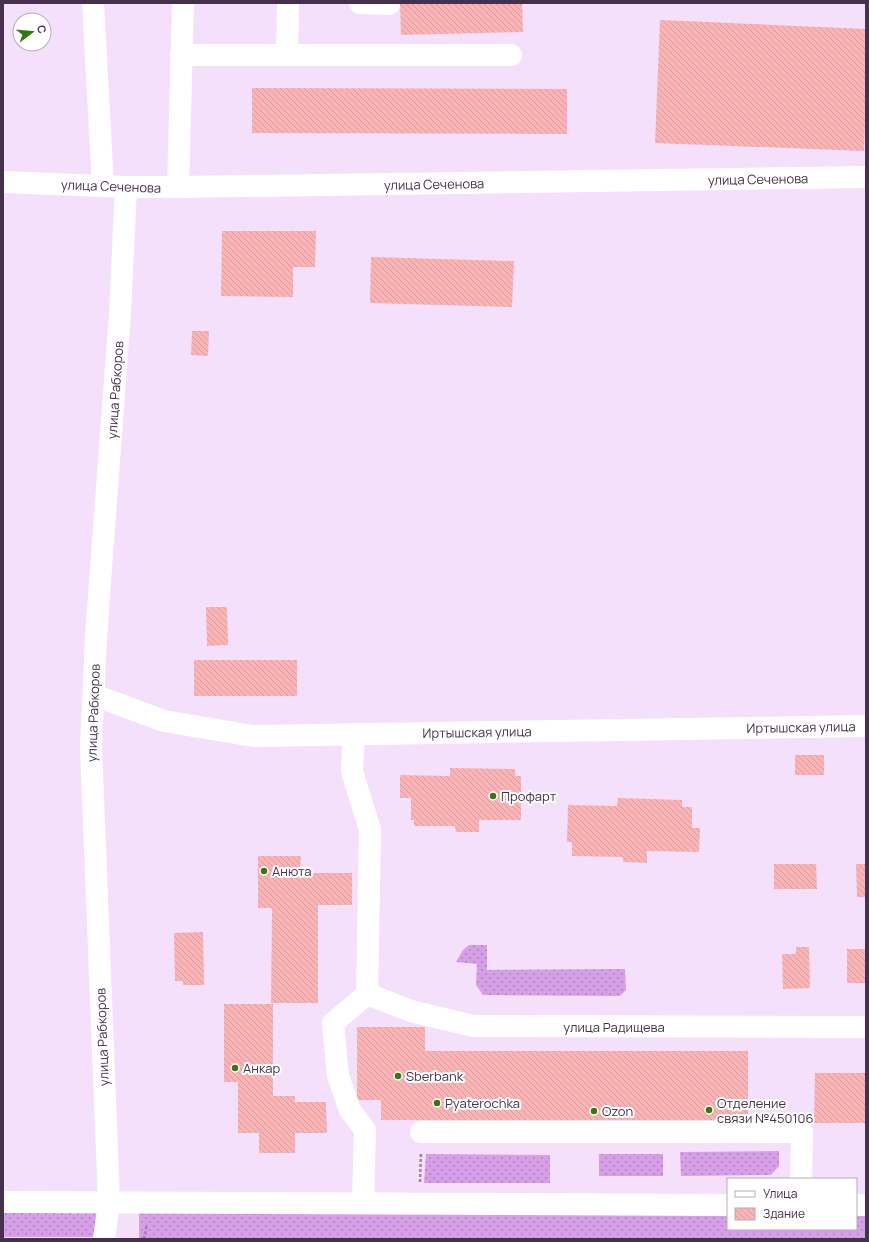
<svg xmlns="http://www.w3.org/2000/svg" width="869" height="1242" font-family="Manrope,sans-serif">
  <defs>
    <pattern id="grass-dots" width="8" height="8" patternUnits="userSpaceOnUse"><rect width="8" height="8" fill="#d69fe8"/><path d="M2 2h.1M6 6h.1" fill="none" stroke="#af82be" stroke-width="1.8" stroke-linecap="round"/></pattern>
    <pattern id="building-back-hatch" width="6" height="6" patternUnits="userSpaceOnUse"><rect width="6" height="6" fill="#fbb4b6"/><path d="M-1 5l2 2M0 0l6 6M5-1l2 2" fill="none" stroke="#d89b9e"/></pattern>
  </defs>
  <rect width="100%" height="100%" fill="#f4e0fb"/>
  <g fill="url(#grass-dots)">
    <polygon points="469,945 487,945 487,970 625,969 626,990 620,996 483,995 476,985 477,964 456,962 463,950"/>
    <polygon points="779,1151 779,1166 771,1175 681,1176 680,1152"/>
    <polygon points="426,1154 550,1155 550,1183 424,1183"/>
    <rect x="599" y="1154" width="64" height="22"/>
    <rect x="3" y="1207" width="95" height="30"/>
    <polygon points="139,1209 728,1214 728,1229 856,1229 856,1215 866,1215 866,1239 139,1239"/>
  </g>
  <g fill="url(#building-back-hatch)">
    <polygon points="400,3 522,3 523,32 401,35"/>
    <polygon points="660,20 866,29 866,95 864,151 655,143"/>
    <polygon points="252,88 567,89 567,134 252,133"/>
    <polygon points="222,231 316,231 315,267 293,267 293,297 221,296"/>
    <polygon points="371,257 514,261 512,307 370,303"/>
    <polygon points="192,331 209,331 208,356 191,355"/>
    <polygon points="206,607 227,607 228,645 207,646"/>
    <rect x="194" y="660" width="103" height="36"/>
    <rect x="795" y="755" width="29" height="20"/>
    <polygon points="450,768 515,769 515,776 521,776 521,820 479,820 479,832 456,832 455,826 414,826 414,820 411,820 411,798 400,798 400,775 450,776"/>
    <polygon points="618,798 682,800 682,807 692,807 692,828 700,828 699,852 647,851 647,863 623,862 623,857 572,856 572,842 567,842 568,805 617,806"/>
    <polygon points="258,856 301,856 300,873 352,873 352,905 318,905 318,1003 271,1003 272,908 258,908"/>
    <polygon points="774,864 816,864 817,889 774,889"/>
    <polygon points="856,864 866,864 866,897 857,897"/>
    <polygon points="203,932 204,985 183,985 183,981 175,981 174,933"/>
    <polygon points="796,947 809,947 810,988 783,989 782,954 796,954"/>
    <rect x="847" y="949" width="19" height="34"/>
    <polygon points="224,1004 273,1004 273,1096 295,1096 295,1102 326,1102 327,1133 295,1133 295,1153 259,1153 259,1133 238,1133 238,1082 224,1082"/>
    <polygon points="357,1027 425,1027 425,1051 748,1051 748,1120 381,1120 381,1100 357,1100"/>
    <polygon points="815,1073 866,1073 866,1123 814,1123"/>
  </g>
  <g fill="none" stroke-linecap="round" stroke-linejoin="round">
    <g stroke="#99859f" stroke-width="2.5" stroke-dasharray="3 2" stroke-linecap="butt">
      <polyline points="420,1182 421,1153"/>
      <polyline points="144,1239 147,1224"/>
    </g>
    <g stroke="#fff" stroke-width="22">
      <polyline points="93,3 103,186"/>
      <polyline points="360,3 389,4"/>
      <polyline points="181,55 511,55"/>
      <polyline points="287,55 288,3"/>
      <polyline points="3,182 126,187 178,187 866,177"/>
      <polyline points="178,187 183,3"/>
      <polyline points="94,695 164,721 253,736 866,726"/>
      <polyline points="354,734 352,771 370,830 367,994 333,1023 338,1076 350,1110 365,1130 363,1203"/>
      <polyline points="367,994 411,1011 473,1026 866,1027"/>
      <polyline points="421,1132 802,1132 801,1179"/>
      <polyline points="3,1202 728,1205"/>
      <polyline points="856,1205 866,1205"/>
      <polyline points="104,1239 109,1202 91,747 96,636 120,313 126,187"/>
    </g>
  </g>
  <g fill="#367714" stroke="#fff" stroke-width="1.5">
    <circle cx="493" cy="796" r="4"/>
    <circle cx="264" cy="871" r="4"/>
    <circle cx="235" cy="1068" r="4"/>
    <circle cx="398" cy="1076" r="4"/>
    <circle cx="437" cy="1103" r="4"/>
    <circle cx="709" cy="1110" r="4"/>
    <circle cx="594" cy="1111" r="4"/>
  </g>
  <g text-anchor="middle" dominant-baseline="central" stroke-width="4" stroke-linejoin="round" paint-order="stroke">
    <g font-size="13" fill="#45314b" stroke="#fff">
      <text transform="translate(758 179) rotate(-1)">улица Сеченова</text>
      <text transform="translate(434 184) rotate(-1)">улица Сеченова</text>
      <text transform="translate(111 186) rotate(2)">улица Сеченова</text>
      <text transform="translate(115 390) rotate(-86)">улица Рабкоров</text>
      <text transform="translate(93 713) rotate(-88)">улица Рабкоров</text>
      <text transform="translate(801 727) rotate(-1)">Иртышская улица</text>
      <text transform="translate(477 732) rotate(-1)">Иртышская улица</text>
      <text x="614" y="1027">улица Радищева</text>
      <text transform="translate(102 1037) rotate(-92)">улица Рабкоров</text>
    </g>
    <g font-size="13" fill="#45314b" stroke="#fff" text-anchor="start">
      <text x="501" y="796">Профарт</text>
      <text x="272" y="871">Анюта</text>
      <text x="243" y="1068">Анкар</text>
      <text x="406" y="1076">Sberbank</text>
      <text x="445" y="1103">Pyaterochka</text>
      <text x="717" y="1103">Отделение<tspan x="717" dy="15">связи №450106</tspan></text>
      <text x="602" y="1111">Ozon</text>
    </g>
  </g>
  <rect width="869" height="1242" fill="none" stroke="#45314b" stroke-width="8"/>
  <rect x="727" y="1178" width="130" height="52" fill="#ffffff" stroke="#b5adb7"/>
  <rect x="735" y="1191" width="20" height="6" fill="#ffffff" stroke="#b5adb7"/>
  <text x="763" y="1198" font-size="12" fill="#45314b">Улица</text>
  <rect x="735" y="1208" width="20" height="12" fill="url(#building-back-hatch)" stroke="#b5adb7"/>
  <text x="763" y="1218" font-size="12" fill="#45314b">Здание</text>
  <g transform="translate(32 32) rotate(74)"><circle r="19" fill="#ffffff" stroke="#b5adb7"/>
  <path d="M0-3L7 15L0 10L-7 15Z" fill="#367714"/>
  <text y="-6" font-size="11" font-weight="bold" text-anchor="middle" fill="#45314b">С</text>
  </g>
</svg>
